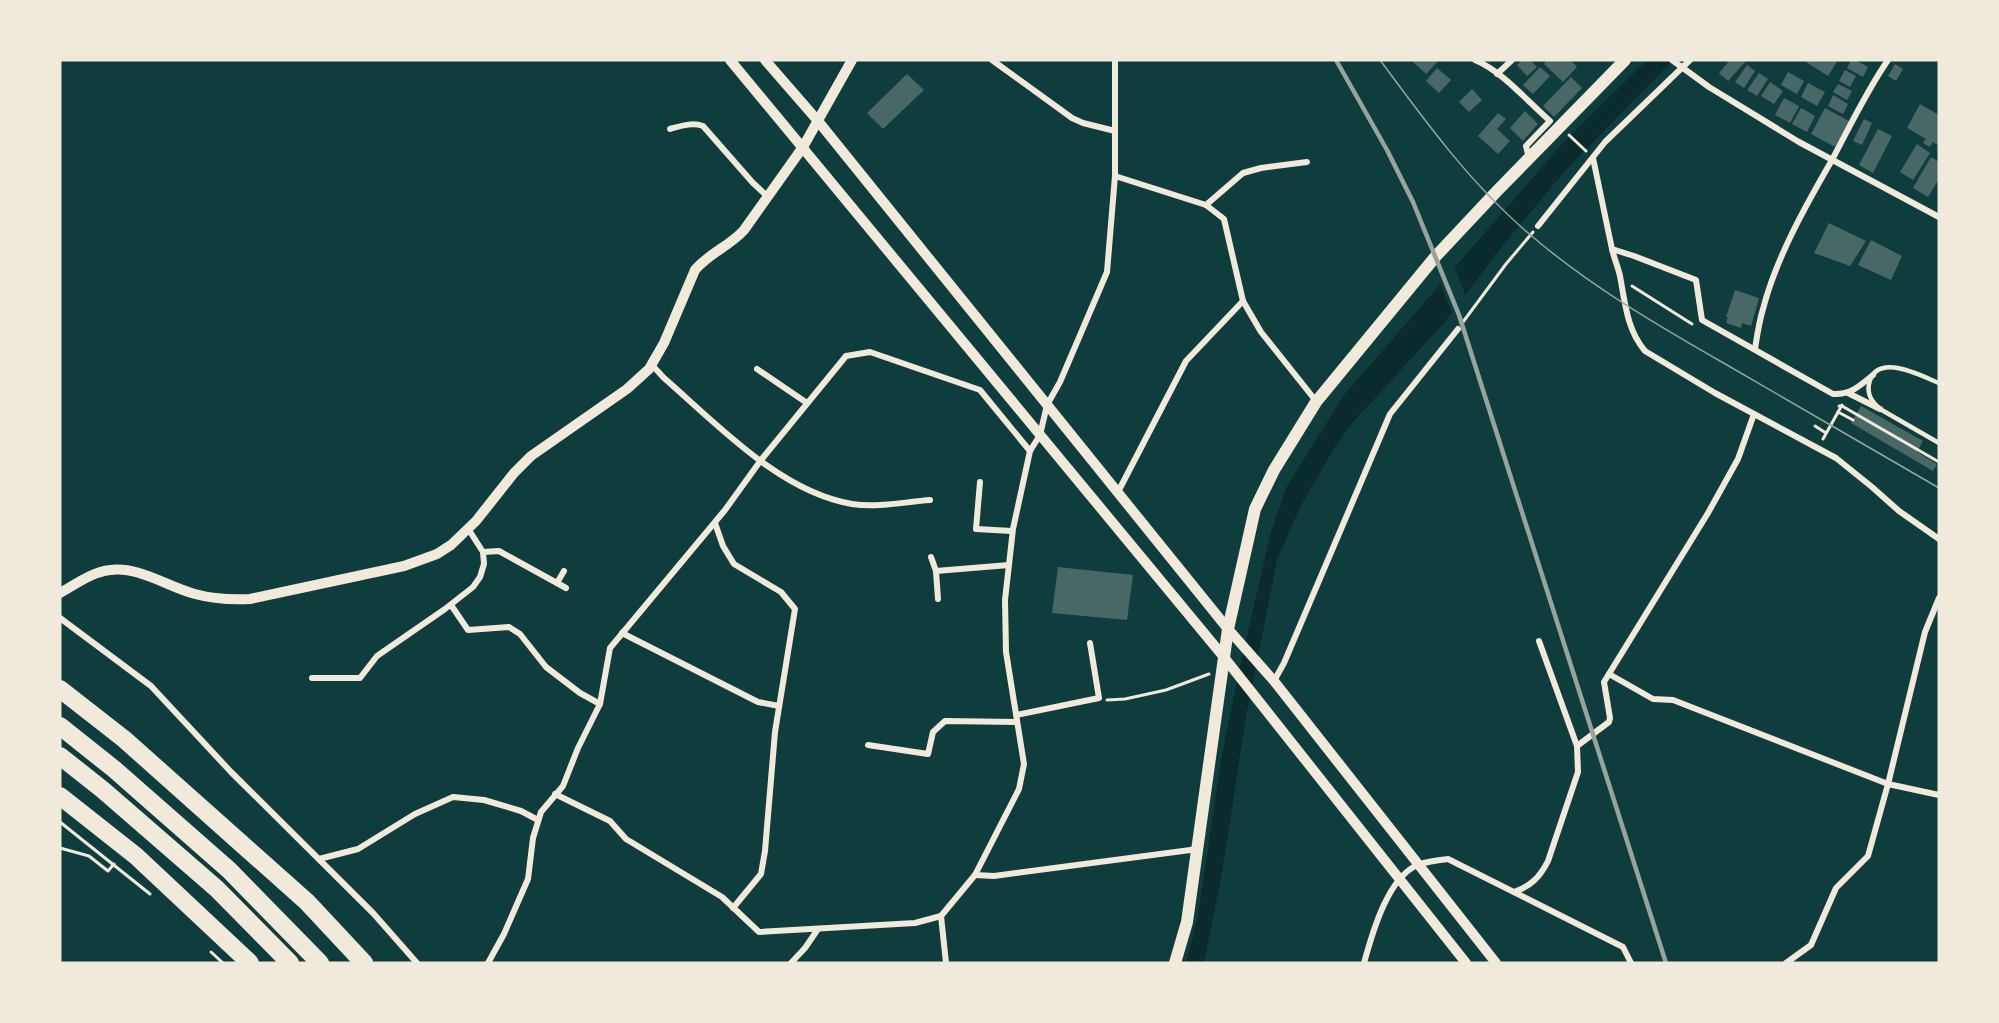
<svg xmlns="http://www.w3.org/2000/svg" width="1999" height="1023" font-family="'Public Sans',sans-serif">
  <rect width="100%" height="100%" fill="#0f3d3e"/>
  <polygon fill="#0a2a2b" points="1647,60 1673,60 1564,172 1500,249 1444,323 1353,422 1333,450 1300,507 1277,560 1245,723 1223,867 1204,963 1186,963 1198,916 1222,754 1241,662 1271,532 1287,486 1344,395 1561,145"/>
  <polygon fill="#0f3d3e" points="1453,264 1467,298 1453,316 1439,280"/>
  <g fill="#486865">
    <polygon points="1411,60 1439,60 1426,74"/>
    <polygon points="1523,60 1530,60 1537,67 1527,76 1517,65"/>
    <polygon points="1547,60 1570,60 1577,67 1563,82 1544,64"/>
    <polygon points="1730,60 1747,60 1728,81 1719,73"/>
    <polygon points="1807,60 1838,60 1828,76 1806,62"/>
    <polygon points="1851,60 1855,60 1868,67 1863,77 1847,68"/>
    <polygon points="1895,64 1903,69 1896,81 1888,76"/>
    <polygon points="1747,65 1755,71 1744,88 1735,82"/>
    <polygon points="1540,67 1550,76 1533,94 1523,85"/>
    <polygon points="1437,68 1451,80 1439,93 1426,81"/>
    <polygon points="1845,70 1856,76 1850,87 1839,81"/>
    <polygon points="1788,72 1804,81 1797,94 1781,85"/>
    <polygon points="1759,73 1768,79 1757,96 1747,90"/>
    <polygon points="907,74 924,90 883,129 867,113"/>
    <polygon points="1571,77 1582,88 1554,117 1543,106"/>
    <polygon points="1770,82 1783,91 1774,104 1761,96"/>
    <polygon points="1808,83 1825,92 1817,106 1801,97"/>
    <polygon points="1838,84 1852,91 1847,100 1833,92"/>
    <polygon points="1472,89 1482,100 1469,112 1459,102"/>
    <polygon points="1833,95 1848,104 1843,114 1828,106"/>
    <polygon points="1784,98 1799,106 1790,123 1775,115"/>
    <polygon points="1920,104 1939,115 1939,142 1937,145 1933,142 1930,147 1923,143 1926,139 1907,128"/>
    <polygon points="1801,108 1815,116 1807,132 1792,124"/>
    <polygon points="1825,108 1849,121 1835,147 1811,134"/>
    <polygon points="1525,111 1538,124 1523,141 1510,128"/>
    <polygon points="1498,113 1506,119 1497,129 1510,141 1498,154 1478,136"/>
    <polygon points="1864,119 1872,123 1862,145 1853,141"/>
    <polygon points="1878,129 1892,136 1873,173 1859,165"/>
    <polygon points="1917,144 1930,153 1913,180 1900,172"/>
    <polygon points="1931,157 1939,162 1939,179 1928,197 1913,188"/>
    <polygon points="1829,223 1866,241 1850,266 1814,253"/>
    <polygon points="1871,240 1902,256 1891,280 1858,265"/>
    <polygon points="1735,290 1759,298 1751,326 1742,323 1741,328 1726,323 1728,317 1726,317"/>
    <polygon points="1861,406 1923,441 1917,452 1937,464 1933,471 1851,423"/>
    <polygon points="1058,567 1133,575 1127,620 1052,613"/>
  </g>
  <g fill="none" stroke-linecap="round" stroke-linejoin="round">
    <g stroke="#f1e9da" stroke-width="3">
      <polyline points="1569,135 1586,151"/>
      <polyline points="1632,286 1692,324"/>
      <polyline points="1463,322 1506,264 1533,232"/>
      <polyline points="1839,406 1842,406 1939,462"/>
      <polyline points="1838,412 1853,420"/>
      <polyline points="1815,426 1826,433"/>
      <polyline points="1823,439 1842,405"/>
      <polyline points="1107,700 1125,699 1166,690 1209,674"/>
      <polyline points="60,822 150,894"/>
      <polyline points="60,848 89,856 108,871 114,864"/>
      <polyline points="211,952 223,963"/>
    </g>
    <path stroke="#f1e9da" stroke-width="4.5" d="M 1939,383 C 1921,376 1876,351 1869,384 C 1867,395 1872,402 1880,409 L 1939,443"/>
    <g stroke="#f1e9da" stroke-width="6">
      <polyline points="992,60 1072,118 1083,123 1115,131"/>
      <path d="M 1475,60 C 1502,71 1528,102 1550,121 L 1526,146 L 1529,158"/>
      <polyline points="1672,60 1709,87 1799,142 1939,217"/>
      <polyline points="1497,74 1512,60"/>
      <path d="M 670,129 C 681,126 692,122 703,126 L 753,183 L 767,196"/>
      <path d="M 1593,158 L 1612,249 L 1634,256 L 1696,280 L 1702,320 L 1833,394 C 1850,395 1860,386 1873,375"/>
      <polyline points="1115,176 1206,205 1224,219 1243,301 1261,332 1316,401"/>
      <polyline points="1206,205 1243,173 1261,168 1307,162"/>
      <polyline points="1538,226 1605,142 1690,60"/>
      <path d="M 1612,249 C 1614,258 1618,267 1620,276 C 1625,303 1627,330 1645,351 L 1715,393 L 1836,458 L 1872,487 L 1899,511 L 1939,539"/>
      <path d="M 1755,349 C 1757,336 1759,322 1763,309 C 1776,258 1806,205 1832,160 C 1850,126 1866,92 1888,60"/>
      <path d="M 652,365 L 664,378 C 717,424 780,492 852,504 C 877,508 904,502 930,500"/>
      <polyline points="757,369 807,403"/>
      <polyline points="1848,393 1880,409"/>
      <polyline points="980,482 976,529 1012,531"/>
      <polyline points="1118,492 1186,361 1243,301"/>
      <polyline points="715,523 723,546 734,564 781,592 795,609 775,732 765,851 761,874 733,908"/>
      <polyline points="483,552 499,551 566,588"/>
      <polyline points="931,557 936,571"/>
      <polyline points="557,583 564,571"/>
      <polyline points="938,599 936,571 1009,565"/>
      <polyline points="451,605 468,630 509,627 520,634 546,667 580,693 600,704"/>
      <polyline points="60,618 151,686 231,772 373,913 417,963"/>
      <polyline points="622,633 758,702 779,706"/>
      <polyline points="1539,641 1577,746"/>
      <polyline points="1609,674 1653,699 1673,700 1888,784 1939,795"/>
      <polyline points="312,678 360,678 377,656 445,609 473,587 480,577 484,564 483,552 469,530"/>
      <polyline points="1274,681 1284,663 1390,414 1458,329"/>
      <polyline points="1016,715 1099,698 1090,643"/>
      <polyline points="868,745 928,754 933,732 945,721 1017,722"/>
      <polyline points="555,794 610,821 626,839 722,897 759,932 915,923 941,916 975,875 1019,789 1024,764 1006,652 1005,600 1013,529 1030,451 1040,435 1047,405 1060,382 1107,272 1115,176 1115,60"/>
      <polyline points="319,859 358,849 415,814 453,797 484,800 521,811 538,820"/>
      <polyline points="975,875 994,876 1198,849"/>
      <path d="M 1514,892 C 1531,886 1540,877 1548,861 L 1578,772 L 1577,746 L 1609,722 L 1610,718 L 1604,682 L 1708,513 L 1738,459 L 1754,414"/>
      <polyline points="941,916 946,963"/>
      <polyline points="488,963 504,934 528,879 533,838 541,812 563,786 578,748 600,704 610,648 725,510 761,460 846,356 870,352 980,390 1030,451"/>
      <polyline points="791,963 805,948 818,929"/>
      <path d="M 1364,963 C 1372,934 1388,875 1420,864 C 1429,861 1439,860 1448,859 L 1623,947 L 1631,963"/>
      <polyline points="1786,963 1811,945 1836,888 1868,856 1888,784 1925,632 1939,598"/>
    </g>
    <g stroke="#f1e9da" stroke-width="10">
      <polyline points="730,60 1223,656 1466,963"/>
      <polyline points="765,60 818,121 1228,629 1274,681 1496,963"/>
      <path d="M 60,593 C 76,584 92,572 110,570 C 139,566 168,587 195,594 C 213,599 231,600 250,599 L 404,566 L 437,554 L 451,545 L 476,521 L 514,473 L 531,456 L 627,389 L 649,369 L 664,343 L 695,270 C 709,253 730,246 744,230 L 803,147 L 852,60"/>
    </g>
    <polyline stroke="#f1e9da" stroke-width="12" points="1175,963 1187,922 1228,629 1255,509 1274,470 1316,402 1436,256 1497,191 1625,60"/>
    <g stroke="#f1e9da" stroke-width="18">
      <polyline points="60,689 124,739 307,902 364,963"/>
      <polyline points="60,726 114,769 229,870 320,963"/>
      <polyline points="60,756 103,790 217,889 290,963"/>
      <polyline points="60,796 136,856 250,963"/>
    </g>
    <path stroke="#97a49c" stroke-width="1.5" d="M 1380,60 C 1425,121 1470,183 1527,232 C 1588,285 1657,325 1727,365 C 1798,406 1868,447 1939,488"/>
    <polyline stroke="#97a49c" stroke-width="4.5" points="1336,60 1387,150 1413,202 1459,315 1666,963"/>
  </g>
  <rect width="1999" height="1023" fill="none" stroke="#f1e9da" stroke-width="123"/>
</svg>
